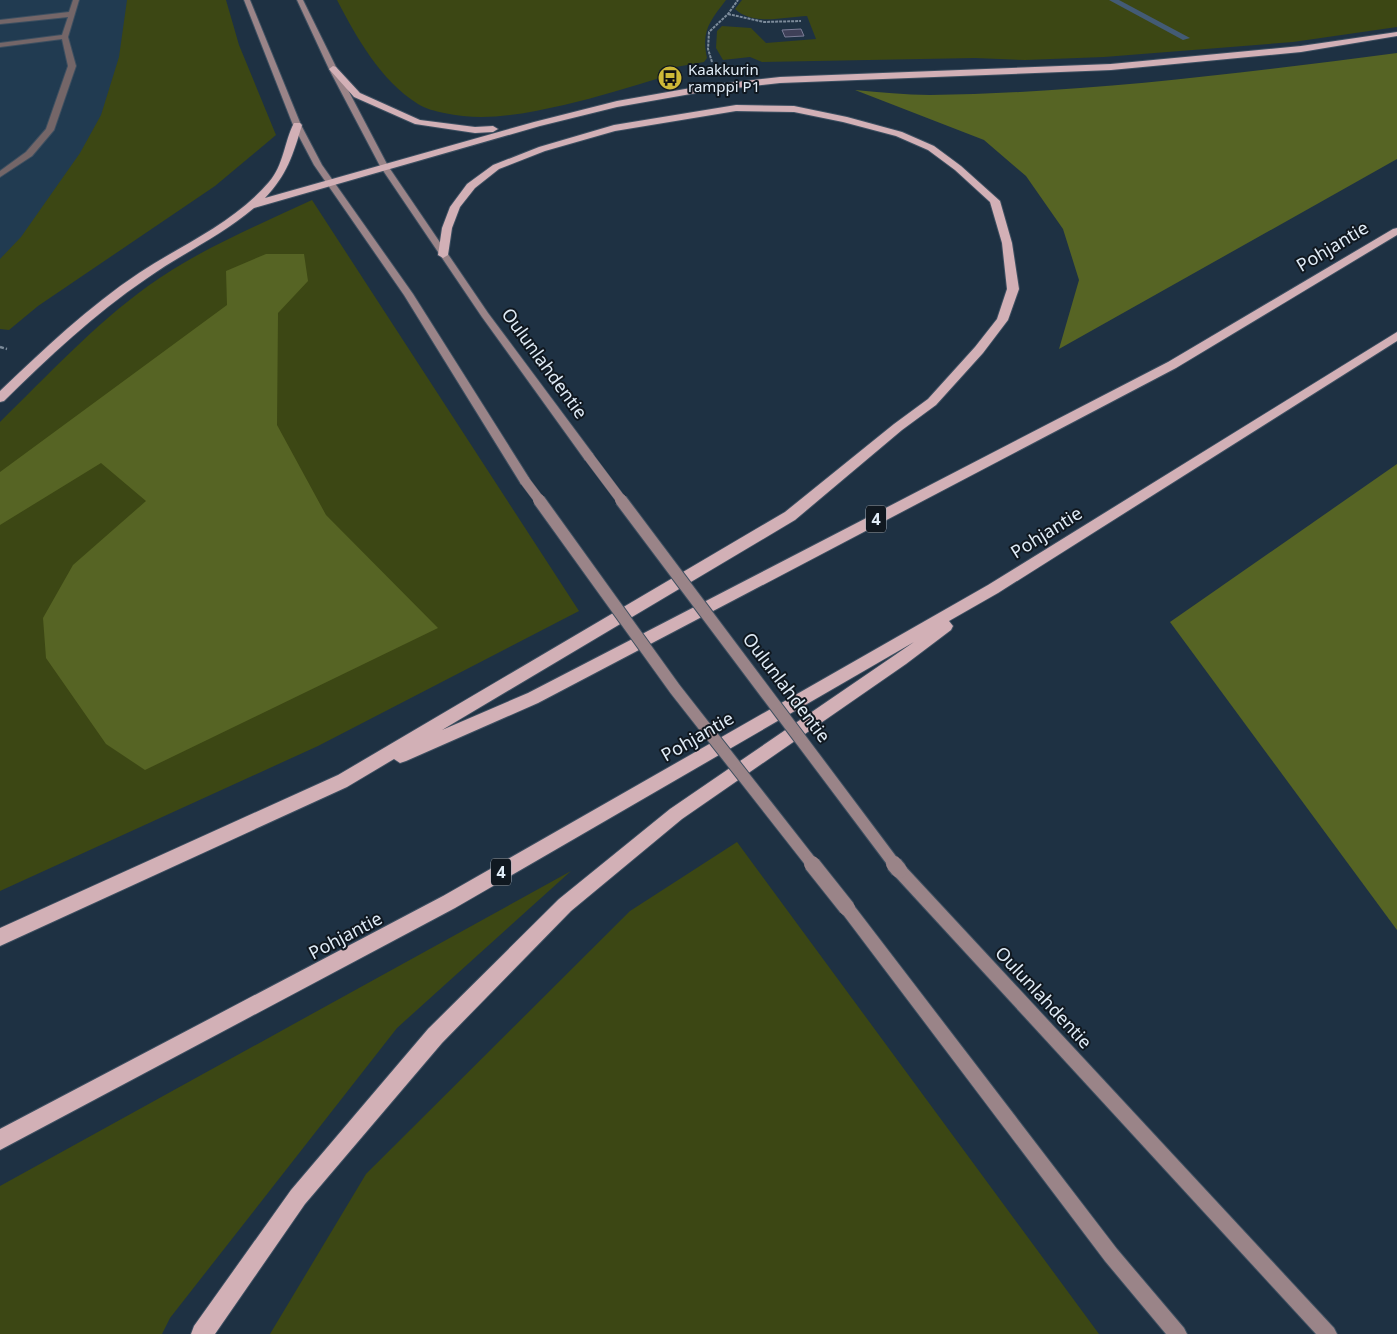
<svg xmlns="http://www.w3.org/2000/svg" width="1397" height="1334" font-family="'Noto Sans',sans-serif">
  <rect width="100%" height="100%" fill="#1e3143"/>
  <polygon fill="#213b51" points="0,0 132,0 125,56 105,115 85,153 0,267"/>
  <g fill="#3c4714">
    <polygon points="127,0 226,0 239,45 276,135 215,186 38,306 9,330 0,329 0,259 21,237 80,153 101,115 119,57"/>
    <path d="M 337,0 L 726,0 C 710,21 701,31 707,58 L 704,62 L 659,70 L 663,77 C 630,87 598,97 564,105 C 523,114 485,122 444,113 C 435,111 426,109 418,104 C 380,80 357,38 337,0 Z"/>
    <path d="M 742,0 L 1397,0 L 1397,27 L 1293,42 L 1104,57 L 1025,60 L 975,58 L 762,62 L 750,57 L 723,60 L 716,48 L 717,31 L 722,26 L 751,28 L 766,43 L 816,39 L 807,16 C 784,17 753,26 735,9 Z"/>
    <path d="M 312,200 L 579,611 L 318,746 L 0,891 L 0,422 C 47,376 94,325 148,286 C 198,250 256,226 312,200 Z"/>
    <polygon points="737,842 1099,1334 270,1334 366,1174 630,911"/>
    <polygon points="571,871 397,1028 170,1318 162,1334 0,1334 0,1186"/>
  </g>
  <g fill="#566424">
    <path d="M 1397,53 L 1397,159 L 1059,349 L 1079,280 L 1063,229 L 1026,176 L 984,140 L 855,90 C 880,92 905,95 930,95 C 1087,93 1242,73 1397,53 Z"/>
    <polygon points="266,254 304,254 308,281 278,313 277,425 326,515 438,628 145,770 106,744 46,658 43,618 73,565 146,501 101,463 0,525 0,472 227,305 226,271"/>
    <polygon points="1397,464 1397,930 1170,622"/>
  </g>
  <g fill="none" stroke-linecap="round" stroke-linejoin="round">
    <polygon fill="#435b75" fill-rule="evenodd" points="1109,0 1119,0 1190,38 1183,40"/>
  </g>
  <polygon fill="#3f4058" stroke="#7a7c96" points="801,29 804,36 785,37 782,30"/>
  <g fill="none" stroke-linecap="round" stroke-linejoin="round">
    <defs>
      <polygon id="service" points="73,0 79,0 68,37 76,66 54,130 32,156 0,177 0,171 26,152 46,129 68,66 62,39 0,47 0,43 62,35 68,17 0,24 0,20 69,12"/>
      <g id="secondary">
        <polygon points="244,0 250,0 301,125 322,165 413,294 529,478 530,481 529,484 521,484 404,295 314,165 293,125"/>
        <polygon points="297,0 303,0 337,69 388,166 488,313 593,454 594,457 593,460 585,460 482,317 380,166 329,69"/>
        <polygon points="899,863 904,865 1334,1328 1337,1334 1316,1334 894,875 892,870 894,865"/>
        <polygon points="847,901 852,903 1117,1249 1184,1328 1187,1334 1166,1334 1105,1261 842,913 840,908 842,903"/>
      </g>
      <g id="motorway">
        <path d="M 1397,32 L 1397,36 L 1301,52 L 1111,70 L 780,83 L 702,92 L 617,107 L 540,126 L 254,208 C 221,236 181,254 146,279 C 94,314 49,357 4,401 L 0,402 L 0,391 C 44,349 88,307 139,273 C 183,244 234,223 269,182 C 284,165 284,142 294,123 L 300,123 L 302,125 C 293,155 287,175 265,198 L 534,122 L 617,101 L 702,86 L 780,77 L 1111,64 L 1301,46 Z"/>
        <polygon points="333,66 336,67 360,93 420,120 475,127 493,126 498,129 493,132 475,133 415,124 354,97 329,69"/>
        <polygon points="736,105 794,106 847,117 902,132 934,146 961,166 1000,201 1012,243 1019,289 1008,320 983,353 936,405 902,430 795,520 442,730 528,693 1168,362 1393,229 1397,228 1397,235 1176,368 538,703 406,761 400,763 394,759 347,787 0,946 0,928 338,775 785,512 894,424 928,399 975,347 997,319 1007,289 1002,243 990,202 955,170 928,150 896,136 843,122 794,112 736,111 615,131 545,151 499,169 475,188 460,207 452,228 448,255 443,258 438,255 442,228 450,207 467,184 493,165 539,147 614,125"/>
        <polygon points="1397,332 1397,341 998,593 949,621 953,626 951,630 906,664 682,819 571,911 442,1043 305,1204 215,1334 191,1334 194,1326 291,1190 428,1029 559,899 670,809 914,642 455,908 0,1150 0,1129 443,896 988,585"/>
      </g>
    </defs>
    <use href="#service" stroke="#3d4f60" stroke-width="2"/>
    <use href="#secondary" stroke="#3d4f60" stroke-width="2"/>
    <use href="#motorway" stroke="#3d4f60" stroke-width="2"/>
    <g stroke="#7c8b9a" stroke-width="2" stroke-dasharray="3 1" stroke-linecap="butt">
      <polyline points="728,14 764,22 801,21"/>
      <polyline points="712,62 708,49 709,32 728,14 738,0"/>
    </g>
    <polyline stroke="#7c8b9a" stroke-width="2.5" stroke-dasharray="4 2" stroke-linecap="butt" points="0,347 7,349"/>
    <use href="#service" fill="#746668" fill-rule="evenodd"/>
    <use href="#secondary" fill="#9a8488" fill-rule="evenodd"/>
    <use href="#motorway" fill="#d2b0b6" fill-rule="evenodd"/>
    <defs>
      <g id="secondary-bridge-far2">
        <polyline points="589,457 622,501"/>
        <polyline points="525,481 540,501"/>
      </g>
      <g id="secondary-bridge-far1">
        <polyline points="539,500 675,689 813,865"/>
        <polyline points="621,500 895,865"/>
      </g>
      <g id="secondary-bridge">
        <polyline points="812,864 847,908"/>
        <polyline points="894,864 899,870"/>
      </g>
    </defs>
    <use href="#secondary-bridge-far2" stroke="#3d4f60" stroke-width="11" stroke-linecap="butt"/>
    <use href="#secondary-bridge-far1" stroke="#3d4f60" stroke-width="14" stroke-linecap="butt"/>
    <use href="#secondary-bridge" stroke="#3d4f60" stroke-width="18" stroke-linecap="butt"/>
    <use href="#secondary-bridge-far2" stroke="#9a8488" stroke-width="10"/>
    <use href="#secondary-bridge-far1" stroke="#9a8488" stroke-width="12"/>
    <use href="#secondary-bridge" stroke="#9a8488" stroke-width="16"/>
  </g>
  <defs>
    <symbol id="bus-disc" viewBox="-11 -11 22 22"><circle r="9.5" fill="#ceb837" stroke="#101820"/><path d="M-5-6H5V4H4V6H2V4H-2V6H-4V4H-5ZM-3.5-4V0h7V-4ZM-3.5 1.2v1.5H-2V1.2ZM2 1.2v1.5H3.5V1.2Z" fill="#111"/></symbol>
  </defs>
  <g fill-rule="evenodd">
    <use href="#bus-disc" x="656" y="64" width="28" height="28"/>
  </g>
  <g text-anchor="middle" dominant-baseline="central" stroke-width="4" stroke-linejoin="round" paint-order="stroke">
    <g font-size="15" fill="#e0ecf7" stroke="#101820" text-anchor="start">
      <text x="688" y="69">Kaakkurin<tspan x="688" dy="17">ramppi P1</tspan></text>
    </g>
    <g fill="#101820" stroke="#a2acb6" stroke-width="1">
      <rect x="866" y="505.5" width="20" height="27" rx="4"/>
      <rect x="491" y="858.5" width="20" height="27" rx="4"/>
    </g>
    <g font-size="16" font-weight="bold" fill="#e0ecf7">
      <text x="876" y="519">4</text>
      <text x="501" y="872">4</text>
    </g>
    <g font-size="18" fill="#e0ecf7" stroke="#101820">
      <text transform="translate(1332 246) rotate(-31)">Pohjantie</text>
      <text transform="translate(545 363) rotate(54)">Oulunlahdentie</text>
      <text transform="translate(1046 532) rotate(-32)">Pohjantie</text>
      <text transform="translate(787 687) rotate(53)">Oulunlahdentie</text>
      <text transform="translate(697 736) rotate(-30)">Pohjantie</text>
      <text transform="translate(345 935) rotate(-28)">Pohjantie</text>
      <text transform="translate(1044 997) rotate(47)">Oulunlahdentie</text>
    </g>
  </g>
</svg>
